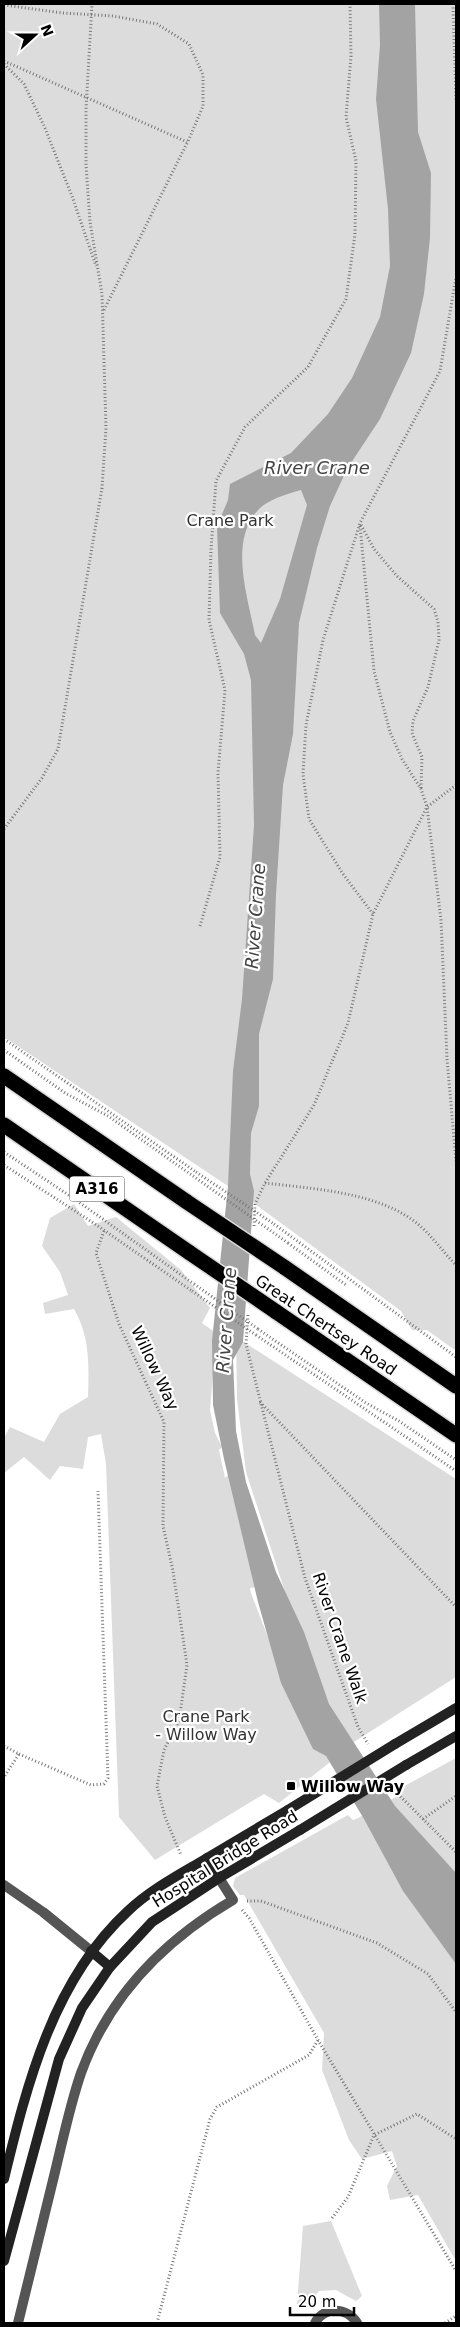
<svg xmlns="http://www.w3.org/2000/svg" width="460" height="2327" font-family="'DejaVu Sans',sans-serif">
  <rect width="100%" height="100%" fill="#fff"/>
  <g fill="#dcdcdc">
    <polygon points="4,4 456,4 456,1351 427,1330 412,1330 401,1311 255,1204 4,1037"/>
    <path d="M 74,1204 L 88,1226 L 116,1217 L 181,1270 L 210,1308 L 202,1323 L 216,1333 L 210,1410 L 215,1433 L 222,1447 L 219,1450 L 225,1478 L 230,1473 L 268,1585 L 250,1588 L 251,1593 L 293,1703 L 330,1762 L 279,1803 L 264,1794 L 155,1860 L 119,1817 L 106,1464 L 101,1434 L 88,1437 L 83,1469 L 60,1466 L 50,1480 L 24,1457 L 4,1473 L 4,1438 L 10,1427 L 44,1442 L 60,1414 L 88,1397 C 89,1366 90,1336 74,1309 L 45,1314 L 43,1303 L 68,1295 L 60,1272 L 42,1246 L 50,1218 Z"/>
    <polygon points="236,1337 456,1479 456,1677 346,1747 289,1604 246,1472 237,1399"/>
    <polygon points="456,1758 456,2261 418,2195 390,2200 387,2186 397,2166 392,2151 362,2159 349,2140 322,2070 324,2033 244,1895 240,1895 233,1886 235,1878 348,1815 353,1820 358,1818 401,1794 397,1790"/>
    <polygon points="331,2221 362,2296 356,2301 336,2290 319,2291 306,2306 297,2304 303,2226"/>
  </g>
  <path fill="#a3a3a3" fill-rule="evenodd" d="M 379,4 L 415,4 L 418,132 L 431,173 L 430,238 L 424,294 L 411,353 L 380,419 L 347,469 L 330,506 L 317,548 L 299,623 L 293,734 L 283,785 L 276,894 L 273,979 L 259,1034 L 259,1106 L 251,1133 L 250,1174 L 254,1191 L 243,1342 L 233,1360 L 236,1431 L 246,1482 L 276,1572 L 304,1632 L 329,1704 L 395,1806 L 456,1873 L 456,1964 L 403,1891 L 364,1819 L 326,1756 L 313,1749 L 281,1683 L 258,1602 L 224,1459 L 213,1405 L 212,1341 L 228,1186 L 233,1071 L 242,999 L 254,825 L 251,680 L 244,654 L 220,613 L 217,526 L 228,500 L 230,484 L 291,453 L 328,414 L 352,378 L 380,317 L 390,266 L 388,209 L 376,99 L 380,45 ZM 301,490 L 307,505 L 280,599 L 261,643 L 255,635 C 248,597 228,541 259,509 C 269,499 287,494 301,490 Z"/>
  <g fill="none" stroke-linecap="round" stroke-linejoin="round">
    <defs>
      <g id="highway">
        <polyline points="4,1076 187,1202"/>
        <polyline points="4,1125 190,1253"/>
        <polyline points="284,1267 456,1386"/>
        <polyline points="275,1311 456,1435"/>
      </g>
    </defs>
    <use href="#highway" stroke="#dbdbdb" stroke-width="18"/>
    <g stroke="#777" stroke-width="3" stroke-dasharray="1 2.5" stroke-linecap="butt">
      <polyline points="453,4 456,100"/>
      <polyline points="4,5 63,13 113,16 157,24 189,44 203,75 203,106 190,137 103,312"/>
      <polyline points="4,61 187,142"/>
      <polyline points="4,64 24,84 45,128 73,199 96,266"/>
      <polyline points="361,525 374,549 397,576 434,609 438,622 439,640 428,687 413,721 412,733 422,757 421,788"/>
      <polyline points="360,526 374,671 390,732 402,759 421,789 427,807 441,920 447,1059 456,1161"/>
      <polyline points="4,829 42,778 58,749 102,488 106,428 102,294 90,222 86,165 86,109 92,4"/>
      <polyline points="373,914 343,874 309,819 303,774 306,725 323,640 360,523 440,371 456,277"/>
      <polyline points="200,926 220,857 218,773 225,690 209,620 211,549 216,481 245,427 308,367 346,299 355,234 356,161 346,117 351,56 350,4"/>
      <polyline points="4,1039 196,1172"/>
      <polyline points="4,1050 65,1093 108,1116 193,1176"/>
      <polyline points="4,1152 76,1200 194,1284"/>
      <polyline points="4,1165 92,1222 192,1291"/>
      <path d="M 265,1183 C 314,1189 380,1192 419,1225 C 433,1237 443,1252 456,1265"/>
      <polyline points="274,1224 456,1357"/>
      <polyline points="254,1226 255,1204 265,1183 314,1105 348,1023 373,914 427,807 456,785"/>
      <polyline points="104,1231 96,1253 119,1324 164,1422 163,1526 173,1571 187,1665 179,1721 164,1750 157,1786 165,1817 181,1855"/>
      <polyline points="288,1243 346,1285"/>
      <polyline points="248,1315 246,1344 305,1578 358,1727 368,1744"/>
      <polyline points="258,1329 366,1403 399,1421 456,1460"/>
      <polyline points="256,1335 456,1471"/>
      <polyline points="260,1402 456,1607"/>
      <polyline points="4,1746 19,1754 4,1777"/>
      <polyline points="19,1754 91,1785 104,1784 108,1778 98,1491"/>
      <polyline points="393,1789 456,1852"/>
      <polyline points="423,1819 456,1796"/>
      <polyline points="247,1901 261,1901 377,1943 428,1974 456,2012"/>
      <polyline points="242,1910 249,1918 318,2040 456,2271"/>
      <polyline points="332,2218 348,2197 374,2135 417,2114 456,2139"/>
      <polyline points="157,2323 210,2119 217,2107 309,2055 318,2040"/>
      <polyline points="445,2323 456,2316"/>
    </g>
    <path stroke="#555" stroke-width="10" d="M 18,2323 C 30,2273 43,2222 55,2172 C 63,2139 70,2105 81,2073 C 109,1996 163,1941 233,1900 L 219,1878"/>
    <g stroke="#555" stroke-width="10">
      <polyline points="4,1885 43,1912 91,1951"/>
      <path d="M 315,2323 C 324,2306 347,2307 357,2323"/>
    </g>
    <g stroke="#222" stroke-width="10">
      <polyline points="395,1744 456,1708"/>
      <polyline points="406,1765 456,1736"/>
      <polyline points="207,1858 219,1878"/>
      <polyline points="91,1951 110,1967"/>
      <path d="M 4,2179 C 27,2084 53,1980 128,1911 C 148,1892 173,1878 197,1864 C 227,1846 258,1828 288,1810"/>
      <polyline points="4,2261 59,2059 82,2008 110,1967 152,1922 219,1878 300,1830"/>
    </g>
    <use href="#highway" stroke="#000" stroke-width="15"/>
    <defs>
      <g id="highway-bridge">
        <polyline points="187,1202 284,1267"/>
        <polyline points="190,1253 275,1311"/>
      </g>
    </defs>
    <use href="#highway-bridge" stroke="#dbdbdb" stroke-width="18" stroke-linecap="butt"/>
    <g stroke="#777" stroke-width="3" stroke-dasharray="1 2.5" stroke-linecap="butt">
      <polyline points="196,1172 274,1224"/>
      <polyline points="193,1176 288,1243"/>
      <polyline points="194,1284 258,1329"/>
      <polyline points="192,1291 256,1335"/>
    </g>
    <g stroke="#222" stroke-width="10">
      <polyline points="288,1810 395,1744"/>
      <polyline points="300,1830 406,1765"/>
    </g>
    <use href="#highway-bridge" stroke="#000" stroke-width="15"/>
  </g>
  <rect fill="#000" stroke="#fff" stroke-width="2" x="286" y="1781" width="10" height="10" rx="2.5"/>
  <g text-anchor="middle" dominant-baseline="central" stroke-width="4.5" stroke-linejoin="round" paint-order="stroke">
    <rect fill="#fff" stroke="#4c4c4c" stroke-width="1" x="69.5" y="1176.5" width="55" height="25" rx="4"/>
    <g font-size="15" font-weight="bold" fill="#000">
      <text x="97" y="1189">A316</text>
    </g>
    <g font-size="16" fill="#333" stroke="#fff">
      <text x="230" y="520">Crane Park</text>
      <text x="206" y="1716">Crane Park<tspan x="206" dy="18">- Willow Way</tspan></text>
    </g>
    <g font-size="16" fill="#000" stroke="#fff">
      <text transform="translate(326 1325) rotate(34)">Great Chertsey Road</text>
      <text transform="translate(155 1368) rotate(65)">Willow Way</text>
      <text transform="translate(340 1638) rotate(71)">River Crane Walk</text>
      <text transform="translate(225 1859) rotate(-32)">Hospital Bridge Road</text>
    </g>
    <g font-size="16" font-weight="bold" fill="#000" stroke="#fff" text-anchor="start">
      <text x="301" y="1786">Willow Way</text>
    </g>
    <g font-size="18" font-style="italic" fill="#444" stroke="#fff">
      <text x="317" y="467">River Crane</text>
      <text transform="translate(255 916) rotate(-86)">River Crane</text>
      <text transform="translate(226 1320) rotate(-86)">River Crane</text>
    </g>
  </g>
  <rect width="460" height="2327" fill="none" stroke="#000000" stroke-width="10"/>
  <g transform="translate(35 35) rotate(69)" stroke="#ffffff" stroke-width="4" paint-order="stroke">
  <path d="M0-4L9 19L0 12L-9 19Z" fill="#000000"/>
  <text y="-8" font-size="14" font-weight="bold" text-anchor="middle" fill="#000000">N</text>
  </g>
  <path d="M290 2307v8h64v-8" fill="none" stroke="#000000" stroke-width="2.5"/>
  <text x="298" y="2307" font-size="15" fill="#000000" stroke="#ffffff" stroke-width="4" paint-order="stroke">20 m</text>
</svg>
